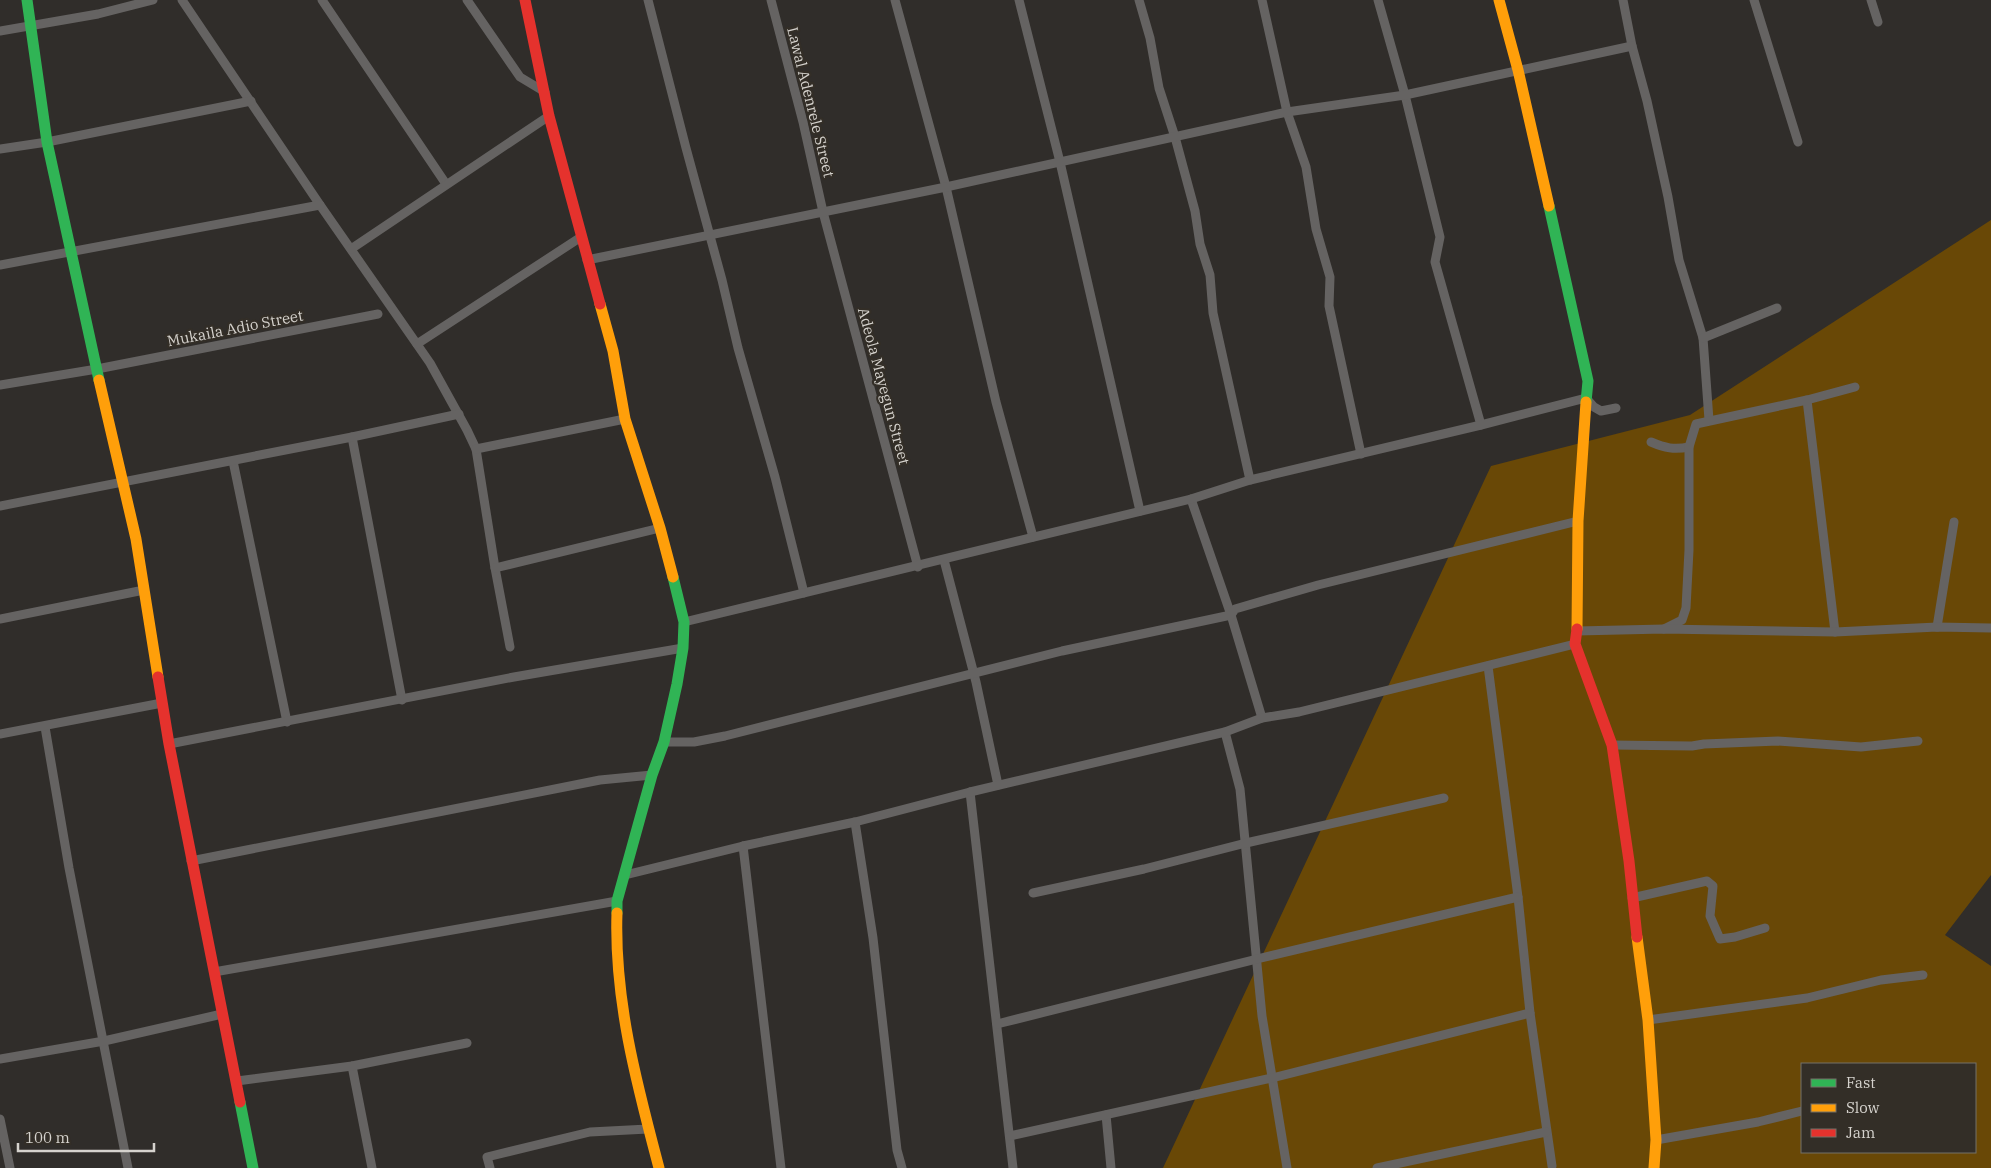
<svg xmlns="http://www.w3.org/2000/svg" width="1991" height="1168" font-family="'IBM Plex Serif',serif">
  <rect width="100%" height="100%" fill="#302d2a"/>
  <path fill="#694806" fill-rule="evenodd" d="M 1991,220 L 1991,875 L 1945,935 L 1991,966 L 1991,1168 L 1163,1168 L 1491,466 L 1690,415 ZM 1802,1064 L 1975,1064 L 1975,1152 L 1802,1152 Z"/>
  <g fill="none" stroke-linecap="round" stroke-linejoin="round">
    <g stroke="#656362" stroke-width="9">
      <polyline points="182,0 320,205 430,363 467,430 476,449 495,568 510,647"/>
      <polyline points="322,0 446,184"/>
      <polyline points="467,0 520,77 545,92"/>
      <polyline points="648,0 686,148 722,280 738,348 775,477 804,593"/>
      <polyline points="771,0 803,122 823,212 918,567"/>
      <polyline points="895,0 946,187 996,402 1033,537"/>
      <polyline points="1019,0 1060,162 1140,511"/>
      <polyline points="1139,0 1150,38 1159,88 1175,137 1195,211 1200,244 1210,275 1213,313 1250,480"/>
      <polyline points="1262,0 1287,112 1306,167 1316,229 1330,277 1329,306 1361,454"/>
      <polyline points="1378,0 1405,95 1440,237 1435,262 1481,425"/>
      <polyline points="1623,0 1632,46 1647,101 1668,197 1679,260 1703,338 1709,420"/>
      <polyline points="1754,0 1798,142"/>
      <polyline points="1871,0 1878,22"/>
      <polyline points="0,31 98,14 153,0"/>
      <polyline points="0,149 47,142 251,101"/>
      <polyline points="351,249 549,116"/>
      <polyline points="587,260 946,187 1287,112 1405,95 1632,46"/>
      <polyline points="0,265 320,205"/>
      <polyline points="1703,338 1777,308"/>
      <polyline points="417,344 581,237"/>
      <polyline points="0,385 97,369 378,314"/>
      <polyline points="1807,400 1835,632"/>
      <polyline points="352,437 402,700"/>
      <path d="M 1651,442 C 1665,448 1674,450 1689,447"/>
      <polyline points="476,449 625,419"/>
      <polyline points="233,461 287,722"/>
      <polyline points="1191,499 1231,615 1262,718"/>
      <polyline points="0,506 352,437 459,414"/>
      <polyline points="944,560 976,682 998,785"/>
      <polyline points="495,568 660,528"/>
      <polyline points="0,619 144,590"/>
      <polyline points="684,622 1191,499 1250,480 1481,425 1586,398 1594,407 1601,411 1616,408"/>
      <polyline points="1937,627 1954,522"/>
      <polyline points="1664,629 1682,620 1686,608 1689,550 1689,447 1696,424 1807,400 1855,387"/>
      <polyline points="1577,631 1664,629 1835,632 1937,627 1991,628"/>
      <polyline points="1488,666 1518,897 1530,1013 1552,1166"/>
      <polyline points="45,727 69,868 128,1168"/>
      <polyline points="1225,732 1240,789 1262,1016 1287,1168"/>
      <polyline points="0,734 162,703"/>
      <polyline points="664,742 694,742 725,736 1062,651 1231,615 1235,609 1318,585 1578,521"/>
      <polyline points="169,744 514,677 683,648"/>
      <polyline points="1612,745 1692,746 1704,744 1778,741 1861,747 1918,741"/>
      <polyline points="970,792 1013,1168"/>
      <polyline points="855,822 873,938 897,1150 902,1168"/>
      <polyline points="743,846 781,1168"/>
      <polyline points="191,861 600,780 652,775"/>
      <polyline points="625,875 743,846 855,822 970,792 1225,732 1262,718 1299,712 1575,644"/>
      <polyline points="1033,893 1144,869 1246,843 1444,798"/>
      <polyline points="1632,898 1707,881 1713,886 1710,916 1720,939 1735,937 1765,928"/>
      <polyline points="214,972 617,901"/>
      <polyline points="1648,1020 1807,998 1881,980 1923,975"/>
      <polyline points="997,1024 1257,959 1518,897"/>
      <polyline points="0,1059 104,1041 222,1014"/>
      <polyline points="352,1066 372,1168"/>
      <polyline points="237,1081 352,1066 467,1043"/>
      <polyline points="1106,1115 1111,1168"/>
      <polyline points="0,1119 10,1168"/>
      <polyline points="1010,1136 1272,1078 1530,1013"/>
      <polyline points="1656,1140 1758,1122 1802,1111"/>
      <polyline points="490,1168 487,1157 590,1132 648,1129"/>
      <polyline points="1377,1168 1546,1132"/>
    </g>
    <g stroke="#30b455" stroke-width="11">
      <polyline points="27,0 47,142 99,380"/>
      <polyline points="1549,206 1588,381 1586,402"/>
      <polyline points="617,913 617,901 652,775 664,742 677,684 683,648 684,622 673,577"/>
      <polyline points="240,1102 253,1168"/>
    </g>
    <g stroke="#ff9f0a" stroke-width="11">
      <polyline points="1499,0 1518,70 1549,206"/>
      <polyline points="600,304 613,351 625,419 660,528 673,577"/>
      <polyline points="99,380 136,539 158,677"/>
      <polyline points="1577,629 1578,521 1586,402"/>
      <path d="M 617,913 C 614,1000 637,1085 659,1168"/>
      <polyline points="1637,937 1648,1020 1656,1140 1654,1168"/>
    </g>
    <g stroke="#e5322d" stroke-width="11">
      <polyline points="525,0 549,116 600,304"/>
      <polyline points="1577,629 1575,644 1612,745 1629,861 1637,937"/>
      <polyline points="158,677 169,744 240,1102"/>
    </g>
  </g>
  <g text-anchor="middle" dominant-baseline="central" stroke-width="4.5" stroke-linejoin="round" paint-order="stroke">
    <g font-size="15" fill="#d5d2cd" stroke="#332e27">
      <text transform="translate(811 102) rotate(76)">Lawal Adenrele Street</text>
      <text transform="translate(235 328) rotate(-11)">Mukaila Adio Street</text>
      <text transform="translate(884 386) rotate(75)">Adeola Mayegun Street</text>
    </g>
  </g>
  <rect x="1801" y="1063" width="175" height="90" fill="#332e27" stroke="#747069"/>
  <rect x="1811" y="1079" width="25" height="8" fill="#30b455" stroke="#747069"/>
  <text x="1846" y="1088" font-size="15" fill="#d5d2cd">Fast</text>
  <rect x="1811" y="1104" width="25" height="8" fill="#ff9f0a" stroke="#747069"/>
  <text x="1846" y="1113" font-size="15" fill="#d5d2cd">Slow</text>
  <rect x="1811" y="1129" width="25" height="8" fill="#e5322d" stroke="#747069"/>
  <text x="1846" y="1138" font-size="15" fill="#d5d2cd">Jam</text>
  <path d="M18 1143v8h136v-8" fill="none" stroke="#d5d2cd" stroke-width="2.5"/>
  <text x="25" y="1143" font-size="15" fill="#d5d2cd" stroke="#332e27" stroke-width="4" paint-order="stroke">100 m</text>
</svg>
